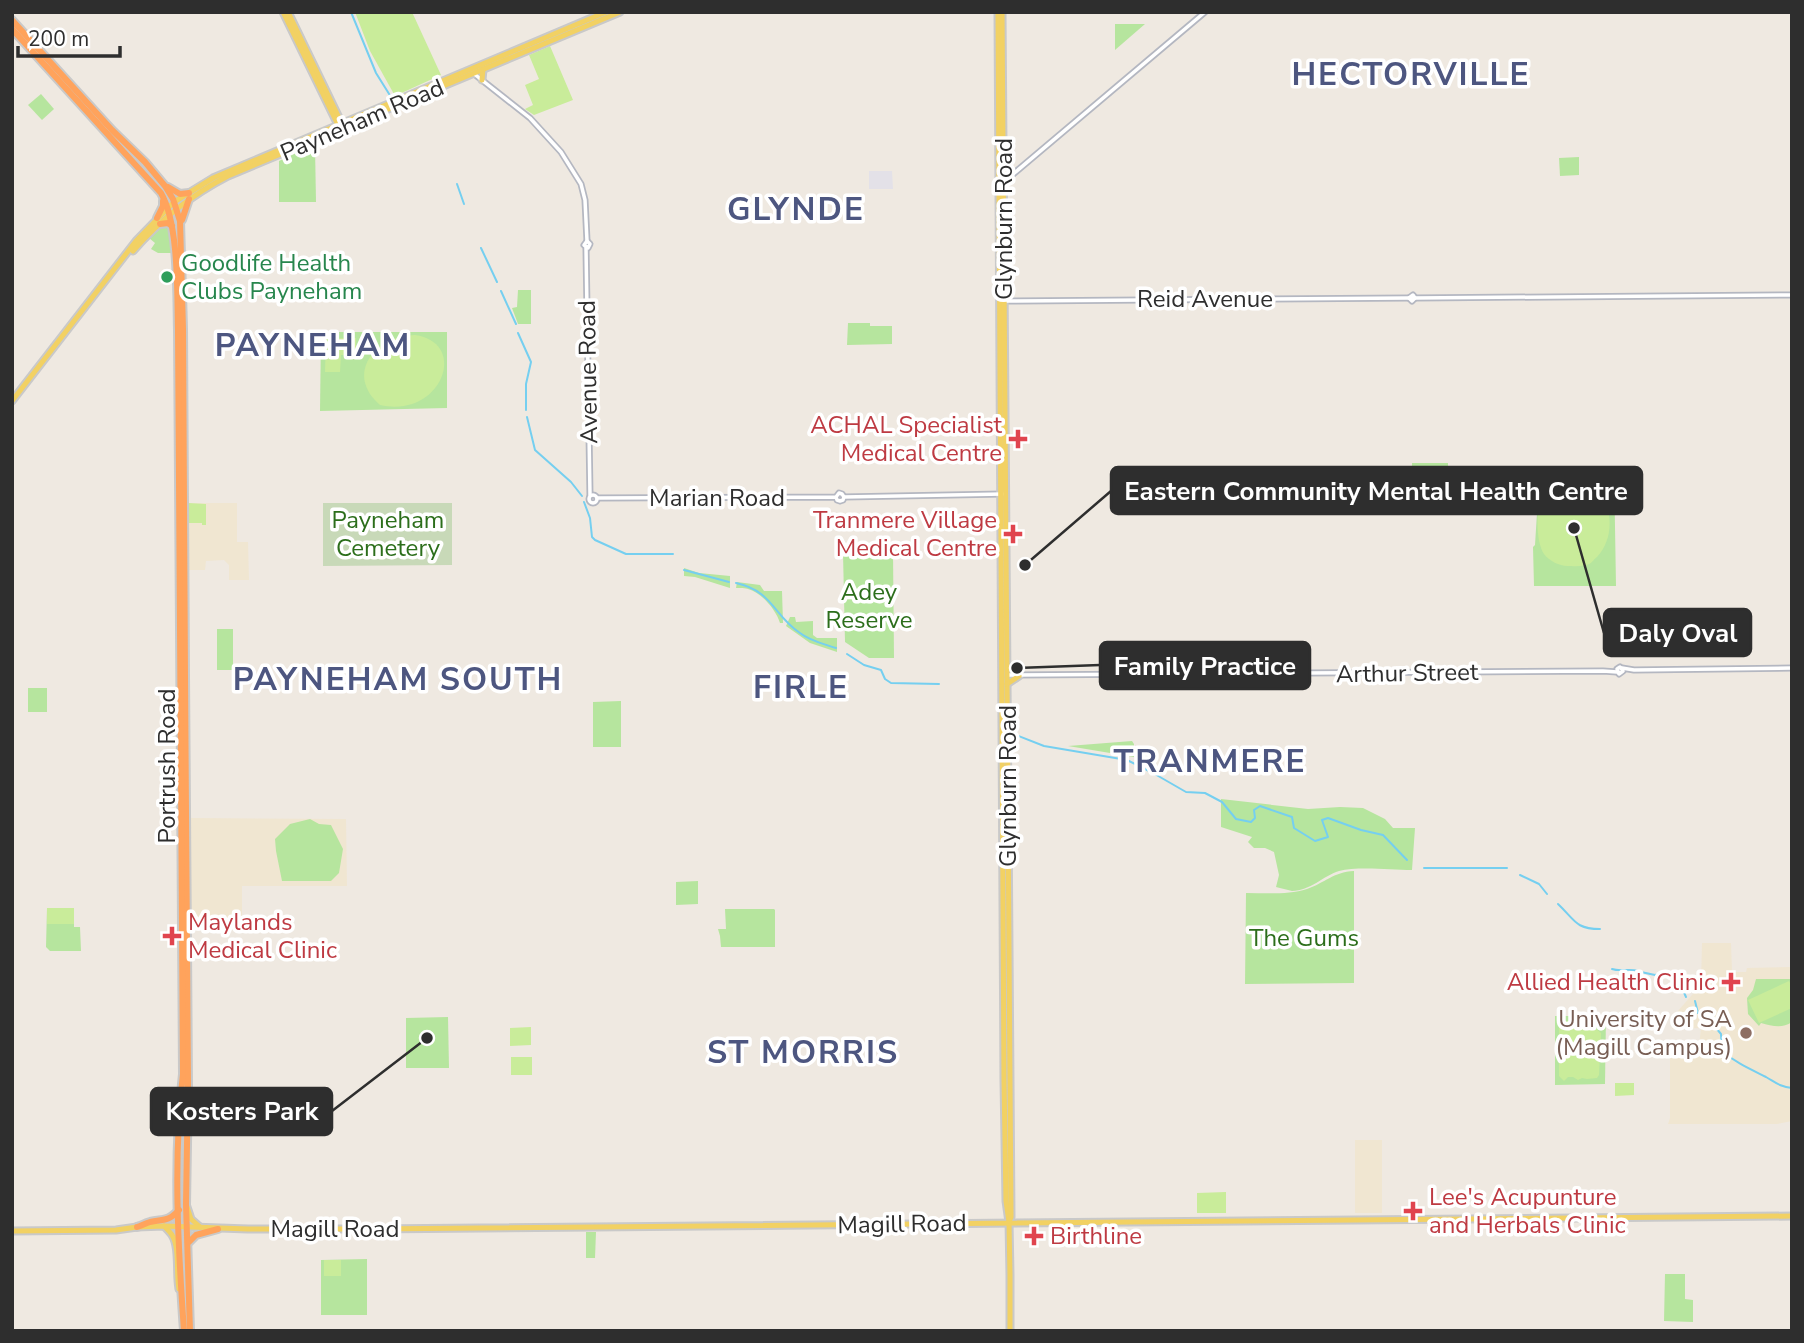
<svg xmlns="http://www.w3.org/2000/svg" width="1804" height="1343" font-family="'Nunito Sans',sans-serif">
  <rect width="100%" height="100%" fill="#efe9e1"/>
  <polygon fill="#e3e1e8" points="869,171 892,171 893,189 869,189"/>
  <g fill="#f0e6d1">
    <polygon points="187,503 237,503 237,542 248,542 249,580 229,580 229,565 224,560 206,561 205,570 188,570"/>
    <polygon points="189,818 346,819 347,886 242,886 242,928 190,928"/>
    <polygon points="1702,943 1731,943 1732,972 1746,972 1747,968 1792,967 1792,1121 1777,1124 1668,1124 1670,1118 1670,1059 1672,1053 1676,1048 1699,1046 1701,1028 1672,1029 1677,1012 1699,987 1701,983"/>
    <rect x="1355" y="1140" width="27" height="73"/>
  </g>
  <g fill="#b6e59e">
    <polygon points="1115,24 1145,24 1115,50"/>
    <polygon points="41,94 54,109 42,120 28,105"/>
    <polygon points="313,145 315,147 316,202 279,202 279,161"/>
    <polygon points="1579,157 1579,175 1560,176 1559,158"/>
    <polygon points="164,225 170,227 172,253 158,253 151,249 155,243 149,238"/>
    <polygon points="518,290 531,290 531,324 518,324 512,308 517,307"/>
    <polygon points="848,323 870,323 870,326 892,326 892,344 847,345"/>
    <polygon points="321,332 447,332 447,408 320,411"/>
    <polygon points="1412,463 1448,463 1448,511 1411,512"/>
    <polygon points="1523,467 1614,467 1616,586 1534,586 1533,547 1535,545 1538,497 1523,496"/>
    <polygon points="893,552 894,658 869,658 845,642 843,553"/>
    <polygon points="684,568 699,573 730,576 730,588 695,577 684,576"/>
    <path d="M 737,582 L 760,585 L 764,591 L 782,591 L 783,623 L 780,623 C 776,610 762,593 748,589 C 747,588 738,588 736,588 Z"/>
    <polygon points="790,617 795,617 796,622 813,621 813,635 817,638 837,638 837,652 810,643 786,626"/>
    <rect x="217" y="629" width="16" height="41"/>
    <rect x="28" y="688" width="19" height="24"/>
    <polygon points="621,701 621,747 593,747 593,702"/>
    <polygon points="1132,741 1134,744 1134,757 1068,746"/>
    <path d="M 1221,799 L 1308,809 L 1340,807 L 1363,808 L 1385,819 L 1393,828 L 1415,828 L 1412,870 C 1391,870 1358,866 1339,871 C 1323,876 1310,891 1292,891 C 1287,890 1281,888 1276,887 L 1279,875 L 1274,852 L 1265,848 L 1254,848 L 1248,842 L 1252,837 L 1221,827 Z"/>
    <polygon points="310,819 319,824 331,825 343,849 339,873 331,881 282,881 276,851 275,839 290,824"/>
    <path d="M 1354,871 L 1354,983 L 1245,984 L 1246,893 C 1266,893 1288,895 1307,889 C 1325,883 1333,872 1354,871 Z"/>
    <polygon points="698,881 698,904 676,905 676,882"/>
    <polygon points="47,908 74,908 74,927 80,927 81,951 50,951 46,947"/>
    <polygon points="725,909 774,909 775,910 775,947 721,947 720,936 718,929 726,929"/>
    <path d="M 1756,979 L 1792,979 L 1792,1022 C 1782,1029 1772,1026 1761,1023 L 1759,1026 L 1748,1014 L 1747,998 L 1753,990 Z"/>
    <polygon points="1555,1016 1606,1016 1605,1084 1555,1085"/>
    <polygon points="448,1017 449,1068 406,1068 406,1018"/>
    <polygon points="586,1232 596,1232 595,1258 586,1258"/>
    <polygon points="367,1259 367,1315 321,1315 321,1260"/>
    <polygon points="1665,1274 1685,1274 1685,1299 1693,1300 1693,1322 1664,1321"/>
  </g>
  <polygon fill="#c8d9b8" points="323,503 452,503 452,565 323,566"/>
  <g fill="#c9ec9a">
    <polygon points="355,12 412,12 441,75 395,96 370,51"/>
    <polygon points="550,46 573,100 534,115 525,109 533,105 525,85 539,79 529,55"/>
    <path d="M 415,335 C 470,343 441,419 380,405 C 344,374 375,336 415,335 Z"/>
    <polygon points="326,338 356,338 356,355 341,355 340,372 325,372"/>
    <path d="M 1564,480 C 1577,481 1589,482 1599,492 C 1614,511 1613,540 1597,557 C 1594,559 1592,563 1589,564 C 1584,567 1573,566 1567,566 C 1560,566 1549,561 1544,554 C 1536,543 1535,508 1543,497 C 1548,489 1556,485 1564,480 Z"/>
    <polygon points="188,503 206,504 206,525 202,525 202,523 188,523"/>
    <rect x="47" y="908" width="27" height="16"/>
    <polygon points="1789,981 1792,987 1792,1008 1759,1023 1748,1000"/>
    <polygon points="1578,1019 1588,1022 1601,1033 1599,1075 1597,1078 1587,1079 1582,1078 1578,1080 1573,1077 1568,1077 1564,1081 1559,1076 1559,1026 1567,1021"/>
    <polygon points="531,1027 531,1045 510,1046 510,1028"/>
    <rect x="511" y="1057" width="21" height="18"/>
    <polygon points="1615,1083 1634,1083 1634,1095 1615,1096"/>
    <polygon points="1226,1192 1226,1213 1197,1213 1197,1193"/>
    <rect x="324" y="1260" width="17" height="16"/>
  </g>
  <g fill="none" stroke-linecap="round" stroke-linejoin="round">
    <g stroke="#75cff0" stroke-width="2">
      <polyline points="351,12 376,73 391,97"/>
      <polyline points="457,184 464,204"/>
      <polyline points="481,248 497,282"/>
      <polyline points="501,291 516,324"/>
      <polyline points="518,333 531,362 526,384 526,410"/>
      <polyline points="527,417 535,450 571,482 582,496"/>
      <polyline points="584,502 590,518 592,537 595,540 626,554 673,554"/>
      <polyline points="684,570 729,582"/>
      <path d="M 736,583 C 773,591 773,615 800,633 C 810,641 824,644 836,648"/>
      <polyline points="847,654 864,665 881,670 885,679 891,683 939,684"/>
      <polyline points="1011,733 1044,746 1127,760 1153,773 1186,792 1205,793 1222,802 1236,819 1251,822 1255,818 1254,810 1260,806 1292,817 1294,828 1315,841 1328,837 1322,820 1328,818 1361,830 1383,835 1407,860"/>
      <polyline points="1424,868 1507,868"/>
      <polyline points="1520,875 1539,884 1547,894"/>
      <path d="M 1558,904 C 1575,920 1575,929 1600,929"/>
      <path d="M 1612,969 C 1621,972 1629,968 1638,971"/>
      <polyline points="1641,972 1655,975 1666,972 1675,979 1676,985 1682,988 1686,997"/>
      <path d="M 1695,1001 L 1698,1013 L 1713,1017 L 1716,1028 L 1721,1034 L 1722,1051 C 1736,1063 1750,1069 1766,1077 C 1775,1082 1780,1087 1792,1088"/>
    </g>
    <defs>
      <g id="minor">
        <polyline points="473,73 530,118 561,152 581,184 585,200 587,241"/>
        <polyline points="1004,177 1012,175 1205,12"/>
        <polygon points="587,241 590,244 588,248 584,245"/>
        <polyline points="586,248 590,495"/>
        <polygon points="1413,295 1415,298 1412,301 1409,298"/>
        <polyline points="1415,298 1792,295"/>
        <polyline points="1002,301 1409,298"/>
        <circle cx="593" cy="499" r="4"/>
        <polyline points="844,497 1003,494"/>
        <polyline points="598,498 836,497 839,493 842,494 844,497 843,500 840,501 837,500 836,497"/>
        <polygon points="1620,667 1623,671 1619,674 1617,669"/>
        <polyline points="1622,668 1634,670 1792,668"/>
        <polyline points="1007,675 1603,671 1617,672"/>
      </g>
      <g id="major">
        <polyline points="283,12 340,129"/>
        <polyline points="288,12 343,126"/>
        <polyline points="998,12 1004,1080 1006,1201 1009,1222 1010,1275 1010,1331"/>
        <polyline points="1002,12 1011,1217 1009,1222"/>
        <polyline points="482,80 483,69"/>
        <path d="M 133,251 C 160,220 191,195 228,176 L 620,12"/>
        <polyline points="12,401 136,241 174,202 213,178 606,12"/>
        <polyline points="1007,684 1019,676"/>
        <polyline points="187,1207 191,1219 200,1227"/>
        <path d="M 164,1226 C 167,1229 170,1232 172,1235 C 180,1247 176,1274 179,1289"/>
        <polyline points="12,1231 116,1230 137,1227 164,1226 248,1229 370,1229 1792,1216"/>
      </g>
      <g id="highway">
        <polyline points="12,20 112,130 145,162 165,186 173,199 180,221 183,329 185,676 188,1085 186,1204 190,1331"/>
        <path d="M 12,29 L 161,193 C 179,224 177,293 178,330 L 183,1074 C 173,1159 178,1246 184,1331"/>
        <polyline points="168,187 180,194 189,193"/>
        <polyline points="157,218 163,206 163,201"/>
        <polyline points="182,220 189,199"/>
        <polyline points="160,224 168,223 172,226"/>
        <path d="M 137,1227 C 138,1227 149,1222 150,1222 C 164,1219 168,1222 179,1210"/>
        <polyline points="189,1242 196,1235 218,1229"/>
      </g>
    </defs>
    <use href="#minor" stroke="#b4b7c1" stroke-width="7"/>
    <use href="#major" stroke="#c9c9c9" stroke-width="9"/>
    <use href="#highway" stroke="#c9c9c9" stroke-width="10"/>
    <use href="#minor" stroke="#fff" stroke-width="3.5"/>
    <use href="#major" stroke="#f2d163" stroke-width="5"/>
    <use href="#highway" stroke="#ffa35c" stroke-width="6"/>
  </g>
  <circle fill="#2e9e5b" stroke="#fff" stroke-width="2.5" cx="167" cy="277" r="7"/>
  <g fill="#e0444e" stroke="#fff" stroke-width="2.5">
    <path d="M1014.5 428.5h7v7h7v7h-7v7h-7v-7h-7v-7h7z"/>
    <path d="M1009.5 523.5h7v7h7v7h-7v7h-7v-7h-7v-7h7z"/>
    <path d="M168.5 925.5h7v7h7v7h-7v7h-7v-7h-7v-7h7z"/>
    <path d="M1727.5 971.5h7v7h7v7h-7v7h-7v-7h-7v-7h7z"/>
    <path d="M1409.5 1200.5h7v7h7v7h-7v7h-7v-7h-7v-7h7z"/>
    <path d="M1030.5 1225.5h7v7h7v7h-7v7h-7v-7h-7v-7h7z"/>
  </g>
  <circle fill="#8d6e63" stroke="#fff" stroke-width="2.5" cx="1746" cy="1033" r="7"/>
  <g text-anchor="middle" dominant-baseline="central" stroke-width="7" stroke-linejoin="round" paint-order="stroke">
    <g font-size="24" fill="#2e2e2e" stroke="#fff">
      <text transform="translate(362 120) rotate(-23)">Payneham Road</text>
      <text transform="translate(1004 219) rotate(-90)">Glynburn Road</text>
      <text x="1205" y="299">Reid Avenue</text>
      <text transform="translate(588 372) rotate(-91)">Avenue Road</text>
      <text x="717" y="498">Marian Road</text>
      <text transform="translate(1407 673) rotate(-1)">Arthur Street</text>
      <text transform="translate(167 766) rotate(-90)">Portrush Road</text>
      <text transform="translate(1008 786) rotate(-90)">Glynburn Road</text>
      <text transform="translate(902 1224) rotate(-1)">Magill Road</text>
      <text x="335" y="1229">Magill Road</text>
    </g>
    <g font-size="24" fill="#27864d" stroke="#fff" text-anchor="start">
      <text x="181" y="263">Goodlife Health<tspan x="181" dy="28">Clubs Payneham</tspan></text>
    </g>
    <g font-size="24" fill="#be3a42" stroke="#fff" text-anchor="end">
      <text x="1002" y="425">ACHAL Specialist<tspan x="1002" dy="28">Medical Centre</tspan></text>
      <text x="997" y="520">Tranmere Village<tspan x="997" dy="28">Medical Centre</tspan></text>
      <text x="188" y="922" text-anchor="start">Maylands<tspan x="188" dy="28">Medical Clinic</tspan></text>
      <text x="1715" y="982">Allied Health Clinic</text>
      <text x="1429" y="1197" text-anchor="start">Lee's Acupunture<tspan x="1429" dy="28">and Herbals Clinic</tspan></text>
      <text x="1050" y="1236" text-anchor="start">Birthline</text>
    </g>
    <g font-size="24" fill="#2c6e1b" stroke="#fff">
      <text x="388" y="520">Payneham<tspan x="388" dy="28">Cemetery</tspan></text>
      <text x="869" y="592">Adey<tspan x="869" dy="28">Reserve</tspan></text>
      <text x="1304" y="938">The Gums</text>
    </g>
    <g font-size="24" fill="#785e54" stroke="#fff" text-anchor="end">
      <text x="1732" y="1019">University of SA<tspan x="1732" dy="28">(Magill Campus)</tspan></text>
    </g>
    <g font-size="32" font-weight="bold" letter-spacing="2" fill="#4d5680" stroke="#fff">
      <text x="1411" y="74">HECTORVILLE</text>
      <text x="796" y="209">GLYNDE</text>
      <text x="313" y="345">PAYNEHAM</text>
      <text x="398" y="679">PAYNEHAM SOUTH</text>
      <text x="801" y="687">FIRLE</text>
      <text x="1210" y="761">TRANMERE</text>
      <text x="803" y="1052">ST MORRIS</text>
    </g>
  </g>
  <path fill="none" stroke="#2e2e2e" stroke-width="2.5" d="M1025 565L1111 491M1574 528L1604 633M1017 668L1100 665M427 1038L332 1111"/>
  <g fill="#2e2e2e" stroke="#fff" stroke-width="2.5">
    <circle cx="1025" cy="565" r="7"/>
    <circle cx="1574" cy="528" r="7"/>
    <circle cx="1017" cy="668" r="7"/>
    <circle cx="427" cy="1038" r="7"/>
  </g>
  <g fill="#2e2e2e" stroke="#2e2e2e" stroke-width="2.5">
    <rect x="1111" y="467" width="531" height="47" rx="7"/>
    <rect x="1604" y="609" width="147" height="47" rx="7"/>
    <rect x="1100" y="642" width="210" height="47" rx="7"/>
    <rect x="151" y="1088" width="181" height="47" rx="7"/>
  </g>
  <g font-size="26" text-anchor="middle" font-weight="bold" fill="#fff">
    <text x="1376" y="500">Eastern Community Mental Health Centre</text>
    <text x="1678" y="642">Daly Oval</text>
    <text x="1205" y="675">Family Practice</text>
    <text x="242" y="1120">Kosters Park</text>
  </g>
  <rect width="1804" height="1343" fill="none" stroke="#2e2e2e" stroke-width="28"/>
  <path d="M18 46v10h102v-10" fill="none" stroke="#2e2e2e" stroke-width="3.5"/>
  <text x="28" y="46" font-size="21" fill="#2e2e2e" stroke="#ffffff" stroke-width="5" paint-order="stroke">200 m</text>
</svg>
